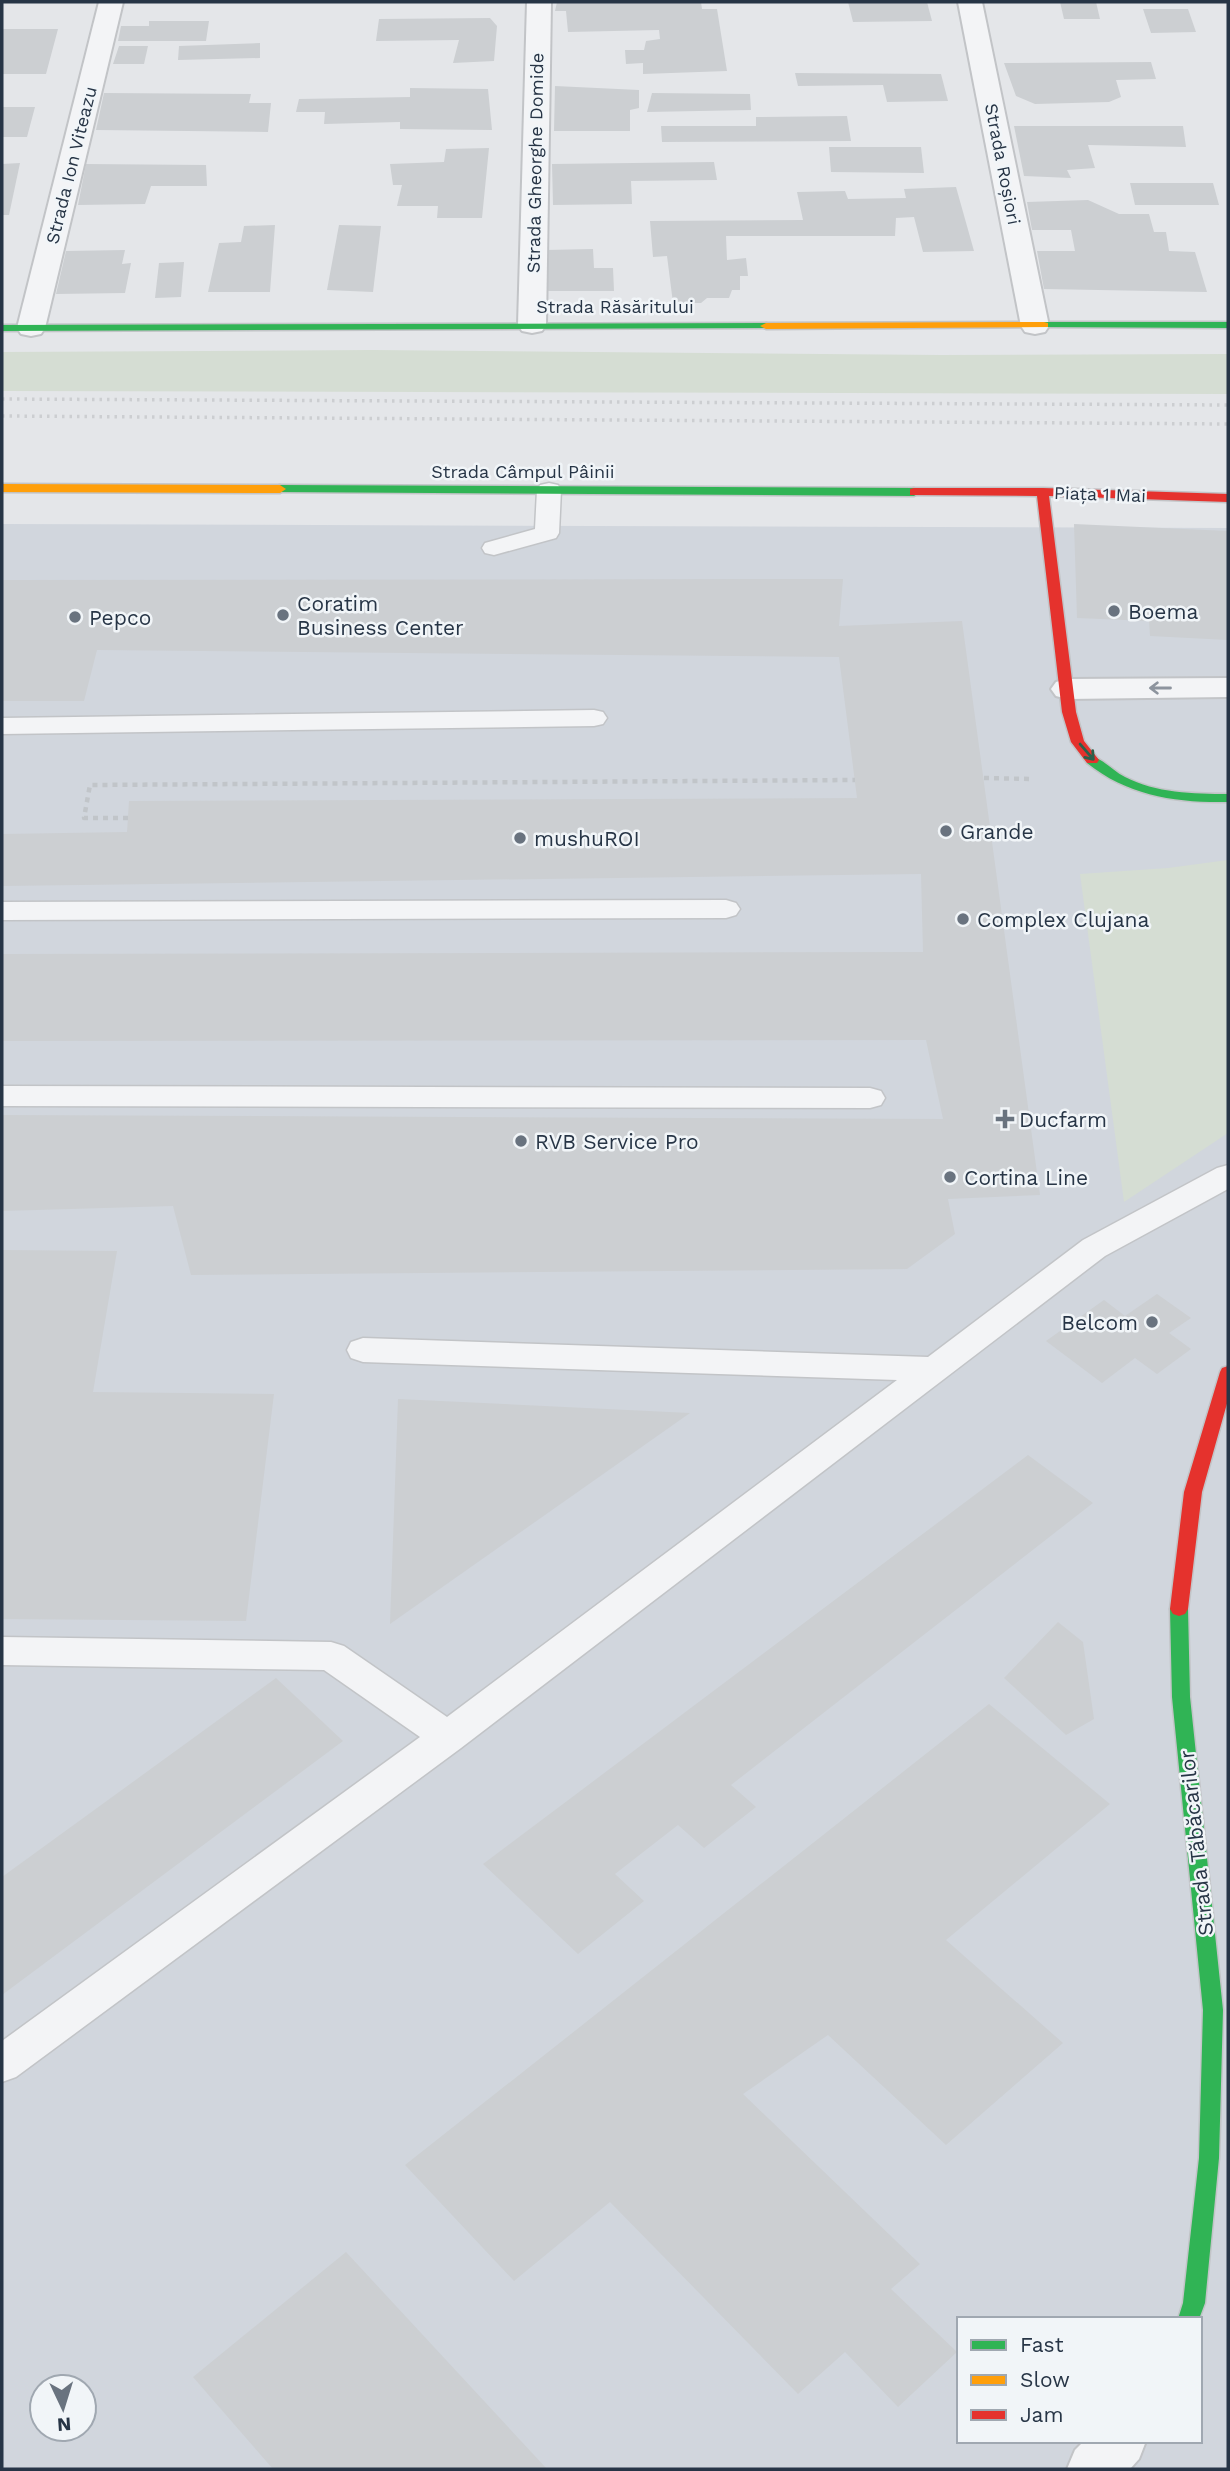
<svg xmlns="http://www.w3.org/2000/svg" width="1230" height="2471" font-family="'Work Sans',sans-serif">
  <rect width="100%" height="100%" fill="#e4e6e9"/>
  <path fill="#d1d6dd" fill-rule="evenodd" d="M 2,524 L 1228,528 L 1228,2469 L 2,2469 ZM 959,2319 L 1200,2319 L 1200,2441 L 959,2441 ZM 42,2387 L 84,2387 L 84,2429 L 42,2429 Z"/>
  <g fill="#d5ddd3">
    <polygon points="372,350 941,355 1228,354 1228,394 2,391 2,352"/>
    <polygon points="1228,860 1228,1133 1124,1202 1080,874 1168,868"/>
  </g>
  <g fill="#cccfd2">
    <polygon points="557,2 701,2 702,9 717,9 727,71 643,74 643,63 626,64 625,50 644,50 646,41 660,39 659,30 568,32 566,11 555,11"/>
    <polygon points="848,2 927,2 932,21 853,22"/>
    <polygon points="1060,2 1096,2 1100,19 1064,19"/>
    <polygon points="1143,9 1188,9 1196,32 1151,33"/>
    <polygon points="490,18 497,26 494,61 453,63 459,40 376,41 379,19"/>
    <polygon points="149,21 209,21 206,41 118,41 121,26 149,26"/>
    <polygon points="2,29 58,29 46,74 2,74"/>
    <polygon points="260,43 260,58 178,60 179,46"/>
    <polygon points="119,46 148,46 144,64 113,64"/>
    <polygon points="1151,62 1156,79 1116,80 1121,97 1109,102 1035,104 1016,96 1004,63"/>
    <polygon points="795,73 941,74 948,101 887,102 883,85 798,86"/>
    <polygon points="555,86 639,90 639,108 630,110 630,131 554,131"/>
    <polygon points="410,88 488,89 492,130 400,129 400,122 324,124 325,112 296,112 299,99 410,97"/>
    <polygon points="104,93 251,94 249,103 271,103 268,132 96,130"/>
    <polygon points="652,93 750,94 751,110 647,112"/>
    <polygon points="2,107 35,107 27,137 2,137"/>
    <polygon points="847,116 851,141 662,142 661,126 756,126 756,117"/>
    <polygon points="1014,126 1183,126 1186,147 1088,145 1095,168 1067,170 1071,178 1024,176"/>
    <polygon points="829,147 921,147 924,173 831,172"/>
    <polygon points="489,148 482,218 437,218 438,206 397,206 402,185 393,185 390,164 444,162 446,149"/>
    <polygon points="714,162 717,180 631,181 632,204 553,205 552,164"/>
    <polygon points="20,163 9,215 2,215 2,164"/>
    <polygon points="86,164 206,165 207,186 151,186 145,204 78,205"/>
    <polygon points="1130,183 1213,183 1219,205 1135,205"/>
    <polygon points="956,187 974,251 923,252 914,217 896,218 895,236 726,236 727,260 746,258 748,276 740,276 740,290 732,290 729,298 707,298 701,303 673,303 667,256 653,257 650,221 803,220 797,192 845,191 848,199 906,198 904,189"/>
    <polygon points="1088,200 1119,214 1149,214 1154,232 1166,232 1169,251 1195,252 1207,292 1044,289 1037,251 1075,251 1071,230 1032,230 1027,202"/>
    <polygon points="275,225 270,292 208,292 219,243 241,242 244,226"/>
    <polygon points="339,225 381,226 373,292 327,290"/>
    <polygon points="593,249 594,268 613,268 614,291 547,291 545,250"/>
    <polygon points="125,250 122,264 131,263 125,293 56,294 66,251"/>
    <polygon points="184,262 181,297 155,298 159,263"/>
    <polygon points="1074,524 1228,531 1228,640 1150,636 1149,621 1077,618"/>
    <polygon points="843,579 839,626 962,621 1040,1195 948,1199 955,1234 907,1269 191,1275 173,1206 2,1211 2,1115 943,1119 926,1040 2,1041 2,954 923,952 921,874 2,886 2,834 127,832 129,801 857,798 839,657 97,650 84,701 2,701 2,580"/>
    <polygon points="2,1250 117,1251 93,1392 274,1394 246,1621 2,1619"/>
    <polygon points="1157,1294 1191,1318 1169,1333 1191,1349 1157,1374 1135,1358 1102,1383 1046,1341 1104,1300 1125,1316"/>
    <polygon points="398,1399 690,1413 390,1624"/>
    <polygon points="1028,1455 1093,1503 731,1785 756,1807 704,1848 678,1825 615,1874 644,1901 578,1954 483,1864"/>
    <polygon points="1058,1622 1083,1642 1094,1719 1066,1735 1004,1678"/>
    <polygon points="276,1678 343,1741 2,1995 2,1877"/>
    <polygon points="989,1704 1110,1804 946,1940 1063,2043 946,2145 828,2035 743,2094 920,2264 891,2289 957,2352 898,2407 845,2352 798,2394 610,2202 514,2281 405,2165"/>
    <polygon points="346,2252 547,2469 273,2469 193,2377"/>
  </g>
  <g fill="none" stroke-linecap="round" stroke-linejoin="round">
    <defs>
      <g id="lane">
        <polygon points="549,483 558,485 561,490 559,533 556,538 494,555 485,553 482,548 485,543 535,529 537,490 540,485"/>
        <polygon points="594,710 603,712 607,718 603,724 594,726 2,734 2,718"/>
        <polygon points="726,900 736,903 740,909 736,915 726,918 2,920 2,902"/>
        <polygon points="2,1086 870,1088 881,1091 885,1098 881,1105 870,1108 2,1106"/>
        <polygon points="1228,1165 1228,1189 1105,1256 461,1748 16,2077 2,2082 2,2041 420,1737 324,1670 2,1665 2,1637 331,1642 344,1646 447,1717 897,1380 363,1362 351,1358 347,1350 351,1342 363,1338 928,1357 1083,1240 1217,1168"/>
      </g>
      <g id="street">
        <polygon points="99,2 123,2 45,328 41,334 31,336 21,334 17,328"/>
        <polygon points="527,2 551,2 546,325 542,331 532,333 522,331 518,325"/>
        <polygon points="958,2 982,2 1049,326 1045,332 1035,334 1025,332 1021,326"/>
        <polygon points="1067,679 1228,678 1228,697 1067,699 1056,696 1051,689 1056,682"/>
        <polygon points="1084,2441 1146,2441 1139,2459 1130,2469 1067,2469 1075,2450"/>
      </g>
      <g id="fast">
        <polygon points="1044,322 1228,322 1228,328 1040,327 1040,323"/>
        <polygon points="766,323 770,324 770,328 2,331 2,325"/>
        <polygon points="280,485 914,488 920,492 914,496 276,492 276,486"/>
        <path d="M 1092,756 C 1104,760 1113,771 1125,777 C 1156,793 1193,794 1228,794 L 1228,802 C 1177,803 1128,796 1087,763 L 1087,757 Z"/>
        <polygon points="1179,1602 1185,1604 1188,1609 1190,1697 1223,2010 1219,2158 1205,2303 1199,2319 1178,2319 1183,2303 1199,2158 1203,2010 1172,1697 1170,1609 1173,1604"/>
      </g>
      <g id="slow">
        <polygon points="1044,322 1048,323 1048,327 766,329 760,326 766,323"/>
        <polygon points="2,484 280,485 286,489 280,493 2,492"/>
      </g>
      <g id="jam">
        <polygon points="914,488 1043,488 1228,494 1228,502 1049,496 1076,712 1084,741 1099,760 1097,763 1087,763 1071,742 1062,712 1037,496 910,495 910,489"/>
        <polygon points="1228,1366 1228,1400 1202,1492 1188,1609 1185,1614 1179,1616 1173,1614 1170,1609 1184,1492 1220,1372 1222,1368"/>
      </g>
    </defs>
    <use href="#lane" stroke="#c2c4c7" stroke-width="3"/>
    <use href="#street" stroke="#c2c4c7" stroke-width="4"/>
    <use href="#fast" stroke="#c2c4c7" stroke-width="3"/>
    <use href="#slow" stroke="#c2c4c7" stroke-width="3"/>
    <use href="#jam" stroke="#c2c4c7" stroke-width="3"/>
    <g stroke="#c1c5c9" stroke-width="4.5" stroke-dasharray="5 5" stroke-linecap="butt">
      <polyline points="984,778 1032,779"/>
      <polyline points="128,818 84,818 90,785 855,780"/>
    </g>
    <use href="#lane" fill="#f3f4f6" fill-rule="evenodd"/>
    <use href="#street" fill="#f3f4f6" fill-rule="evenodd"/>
    <use href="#fast" fill="#30b455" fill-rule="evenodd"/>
    <use href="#slow" fill="#ff9f0a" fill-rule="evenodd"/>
    <use href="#jam" fill="#e5322d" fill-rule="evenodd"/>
    <g stroke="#ccced1" stroke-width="3.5" stroke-dasharray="2.5 5" stroke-linecap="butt">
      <polyline points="2,399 1228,405"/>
      <polyline points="2,416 1228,424"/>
    </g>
  </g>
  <defs><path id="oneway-shaft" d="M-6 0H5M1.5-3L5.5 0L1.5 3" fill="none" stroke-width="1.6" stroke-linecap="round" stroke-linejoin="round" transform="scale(1.75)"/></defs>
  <use stroke="#8d949e" href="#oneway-shaft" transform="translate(1160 688) rotate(180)"/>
  <use stroke="#2a614b" href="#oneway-shaft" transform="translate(1087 752) rotate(49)"/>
  <g fill="#69737f" stroke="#f1f5f8" stroke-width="2.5">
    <circle cx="1114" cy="611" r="7"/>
    <circle cx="283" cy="615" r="7"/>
    <circle cx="75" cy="617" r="7"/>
    <circle cx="946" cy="831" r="7"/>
    <circle cx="520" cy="838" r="7"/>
    <circle cx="963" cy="919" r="7"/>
    <path d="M1001.5 1108.5h7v7h7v7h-7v7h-7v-7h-7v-7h7z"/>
    <circle cx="521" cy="1141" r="7"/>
    <circle cx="950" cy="1177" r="7"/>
    <circle cx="1152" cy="1322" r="7"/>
  </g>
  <g text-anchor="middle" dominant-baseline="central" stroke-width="5" stroke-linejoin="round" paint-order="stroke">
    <g font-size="18" fill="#273546" stroke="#f1f5f8">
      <text transform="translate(535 163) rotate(-89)">Strada Gheorghe Domide</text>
      <text transform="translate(1003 164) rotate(79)">Strada Roșiori</text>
      <text transform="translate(71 165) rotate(-76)">Strada Ion Viteazu</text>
      <text x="615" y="306">Strada Răsăritului</text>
      <text x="523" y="471">Strada Câmpul Pâinii</text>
      <text transform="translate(1100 494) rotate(2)">Piața 1 Mai</text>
    </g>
    <g font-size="21" fill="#273546" stroke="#f1f5f8" text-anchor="start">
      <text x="297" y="603">Coratim<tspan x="297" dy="24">Business Center</tspan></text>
      <text x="1128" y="611">Boema</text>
      <text x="89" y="617">Pepco</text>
      <text x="960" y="831">Grande</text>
      <text x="534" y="838">mushuROI</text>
      <text x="977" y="919">Complex Clujana</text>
      <text x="1019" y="1119">Ducfarm</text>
      <text x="535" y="1141">RVB Service Pro</text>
      <text x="964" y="1177">Cortina Line</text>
      <text x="1138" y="1322" text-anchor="end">Belcom</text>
    </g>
    <g font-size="21" fill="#273546" stroke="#f1f5f8">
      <text transform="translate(1196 1843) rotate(-96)">Strada Tăbăcarilor</text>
    </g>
  </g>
  <rect width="1230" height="2471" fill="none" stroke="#273546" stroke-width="7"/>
  <rect x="957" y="2317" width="245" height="126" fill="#f1f5f8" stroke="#a0a8b1" stroke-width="2"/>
  <rect x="971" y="2340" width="35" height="10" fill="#30b455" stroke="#a0a8b1" stroke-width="2"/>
  <text x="1020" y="2352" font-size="21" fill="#273546">Fast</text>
  <rect x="971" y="2375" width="35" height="10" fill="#ff9f0a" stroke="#a0a8b1" stroke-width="2"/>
  <text x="1020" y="2387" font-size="21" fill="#273546">Slow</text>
  <rect x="971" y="2410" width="35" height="10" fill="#e5322d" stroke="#a0a8b1" stroke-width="2"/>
  <text x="1020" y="2422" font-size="21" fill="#273546">Jam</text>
  <g transform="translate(63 2408) rotate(176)"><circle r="33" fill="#f1f5f8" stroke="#a0a8b1" stroke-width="2"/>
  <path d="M0-5L12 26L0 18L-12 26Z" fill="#69737f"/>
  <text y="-10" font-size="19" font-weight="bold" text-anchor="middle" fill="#273546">N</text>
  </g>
</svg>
